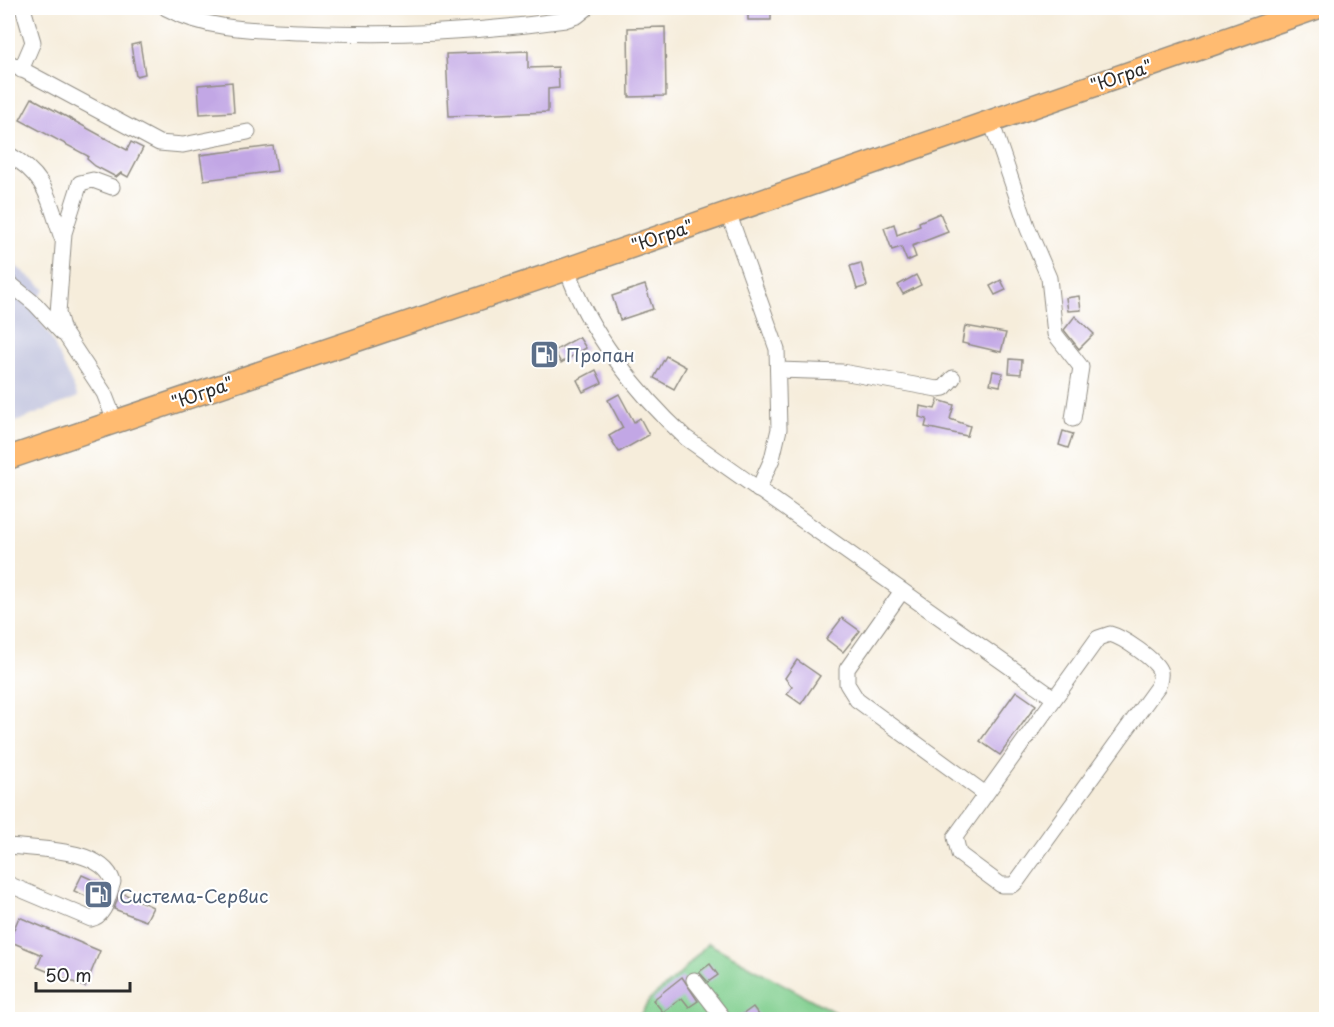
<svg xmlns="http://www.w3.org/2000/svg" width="1334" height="1027" font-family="'Playpen Sans',sans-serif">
  <rect width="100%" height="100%" fill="#fff"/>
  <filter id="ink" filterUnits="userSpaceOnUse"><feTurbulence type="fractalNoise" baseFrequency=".0167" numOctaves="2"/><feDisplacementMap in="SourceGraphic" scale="12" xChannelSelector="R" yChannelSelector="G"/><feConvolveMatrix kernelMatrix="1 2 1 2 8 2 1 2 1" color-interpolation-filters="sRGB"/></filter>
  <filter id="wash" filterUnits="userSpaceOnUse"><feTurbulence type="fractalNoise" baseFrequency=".008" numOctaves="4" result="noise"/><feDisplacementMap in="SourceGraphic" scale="24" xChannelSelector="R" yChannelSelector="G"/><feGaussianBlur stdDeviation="1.35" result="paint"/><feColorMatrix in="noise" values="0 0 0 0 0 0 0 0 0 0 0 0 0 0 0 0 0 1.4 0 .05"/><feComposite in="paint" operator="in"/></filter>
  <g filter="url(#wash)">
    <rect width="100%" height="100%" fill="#f6eddb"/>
    <polygon fill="#c0c2dd" points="8,260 45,289 32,308 50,336 78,397 8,425"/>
    <polygon fill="#81cf8f" stroke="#567d5d" stroke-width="1.5" points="708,943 847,1019 637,1020 650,999 679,975"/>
    <g id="blocks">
      <g fill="#c2a7e5">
        <rect x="748" y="8" width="23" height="12"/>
        <polygon points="665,27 666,96 629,97 628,28"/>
        <polygon points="140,43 145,74 136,76 131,45"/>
        <polygon points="528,51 528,68 558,67 559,88 548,89 548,112 449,116 446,54"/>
        <polygon points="232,82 234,112 200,114 198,85"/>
        <polygon points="32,98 127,150 131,142 143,148 128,177 121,173 116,177 95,166 87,159 88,156 20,120"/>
        <polygon points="273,146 277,171 204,180 200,155"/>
        <polygon points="940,213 948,232 912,246 916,257 907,261 901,247 892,250 884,228 894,224 897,235 920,226 919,222"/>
        <polygon points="861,263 867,286 857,289 850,266"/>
        <polygon points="916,275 921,285 903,294 898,285"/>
        <polygon points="1001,280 1006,290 995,295 990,286"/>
        <polygon points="645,285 653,309 620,320 612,296"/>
        <polygon points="1079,296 1081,310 1068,311 1066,298"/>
        <polygon points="1075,316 1094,334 1079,349 1064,330"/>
        <polygon points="965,326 1006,333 1001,352 962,343"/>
        <polygon points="579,337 586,348 561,363 554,351"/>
        <polygon points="666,356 686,367 674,389 654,378"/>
        <polygon points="1010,359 1022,360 1021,374 1009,373"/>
        <polygon points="596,370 602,383 583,392 577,380"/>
        <polygon points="993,371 1003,373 1000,386 990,384"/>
        <polygon points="619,394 634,422 640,418 649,435 619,452 609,436 623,428 608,400"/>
        <polygon points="938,400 954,405 950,419 970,426 967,436 925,427 927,419 919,417 920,406 935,409"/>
        <polygon points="1063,431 1073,434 1068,448 1059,445"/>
        <polygon points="842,618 860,631 843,652 826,639"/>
        <polygon points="797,660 820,676 801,704 787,694 792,687 785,678"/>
        <polygon points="1016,691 1036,705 1000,755 980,741"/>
        <polygon points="82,875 102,884 97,901 74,891"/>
        <polygon points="120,892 153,907 146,921 114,909"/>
        <polygon points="19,917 100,951 85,987 37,967 42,955 9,941"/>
        <polygon points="710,964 718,975 708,982 699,972"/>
        <polygon points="682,977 698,1001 689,1007 682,998 663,1012 653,1000"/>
        <polygon points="753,1007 759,1015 751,1020 735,1020"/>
      </g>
    </g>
  </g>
  <g filter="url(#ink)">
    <use href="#blocks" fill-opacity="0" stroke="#908c83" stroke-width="1.5"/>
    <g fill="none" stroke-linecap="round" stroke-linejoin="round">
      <defs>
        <g id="minor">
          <path d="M 166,8 C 206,30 256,30 300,32 C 393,36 473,33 565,20 L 577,16 L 587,8"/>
          <polyline points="8,62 159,143 183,145 248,132"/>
          <polyline points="21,70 33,42 23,8"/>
          <polyline points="991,121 1028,229 1049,278 1055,334 1081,367 1073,419"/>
          <path d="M 8,154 C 47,176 48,198 62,238"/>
          <polyline points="112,187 93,180 80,183 64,233 58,313 63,331 104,393 115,421"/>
          <polyline points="728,212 777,349 779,429 772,459 758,490"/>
          <path d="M 567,269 C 587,330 638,394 686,438 L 1054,698"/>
          <polyline points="8,282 35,304 62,333"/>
          <polyline points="778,370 842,372 937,389 944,388 953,378"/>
          <polyline points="902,591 847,669 847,684 857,700 984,793"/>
          <path d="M 1110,634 C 1122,637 1157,660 1160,672 C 1161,677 1159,682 1158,686 L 1017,881 L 1013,885 L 1001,885 L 959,854 L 955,837 L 1098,638 Z"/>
          <path d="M 8,846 C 37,849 103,848 113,882 C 108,895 106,916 91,919 L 8,884"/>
          <polyline points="694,980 725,1020"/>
        </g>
        <polyline id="highway" points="8,458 567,269 1316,8"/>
      </defs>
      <use href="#minor" stroke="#908c83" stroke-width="17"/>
      <use href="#highway" stroke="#908c83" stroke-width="25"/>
      <use href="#minor" stroke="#fff" stroke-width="15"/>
      <use href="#highway" stroke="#ffbb71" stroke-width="22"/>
    </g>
  </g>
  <defs>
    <symbol id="fuel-square" viewBox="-11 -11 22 22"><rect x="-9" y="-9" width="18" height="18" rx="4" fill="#5c6f8a" stroke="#fff"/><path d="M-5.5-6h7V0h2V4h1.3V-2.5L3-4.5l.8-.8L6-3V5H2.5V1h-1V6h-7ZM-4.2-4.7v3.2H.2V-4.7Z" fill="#fff"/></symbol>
  </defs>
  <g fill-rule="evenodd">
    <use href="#fuel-square" x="528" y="338" width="33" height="33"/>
    <use href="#fuel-square" x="82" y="878" width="33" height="33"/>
  </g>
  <g text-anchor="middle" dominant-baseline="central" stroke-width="4.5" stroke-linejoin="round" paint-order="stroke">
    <g font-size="18" fill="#2b2b2b" stroke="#fff">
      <text transform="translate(1121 75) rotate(-19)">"Югра"</text>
      <text transform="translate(662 235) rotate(-19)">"Югра"</text>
      <text transform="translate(202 392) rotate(-19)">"Югра"</text>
    </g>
    <g font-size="18" fill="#4e5e75" stroke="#fff" text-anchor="start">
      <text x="566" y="354">Пропан</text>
      <text x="119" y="895">Система-Сервис</text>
    </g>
  </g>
  <rect width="1334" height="1027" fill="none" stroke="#fff" stroke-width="30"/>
  <path d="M36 982v9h94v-9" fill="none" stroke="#2b2b2b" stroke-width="3"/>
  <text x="45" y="982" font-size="18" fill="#2b2b2b" stroke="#ffffff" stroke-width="4.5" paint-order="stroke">50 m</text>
</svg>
